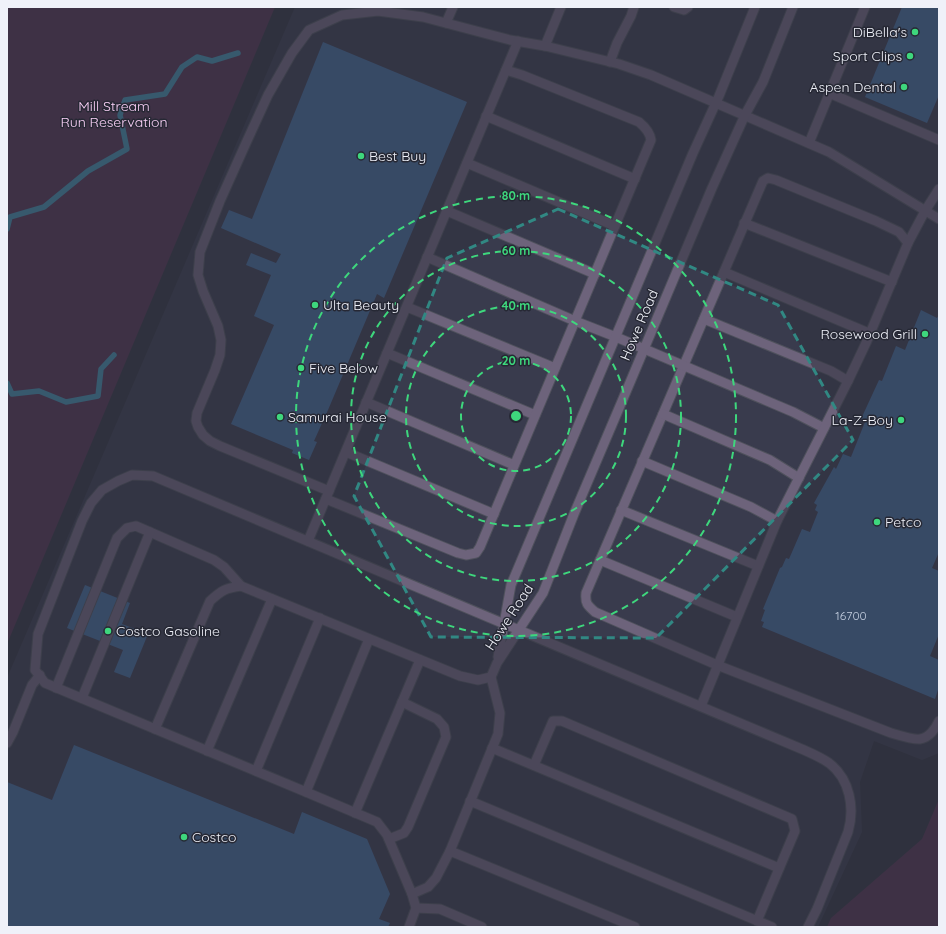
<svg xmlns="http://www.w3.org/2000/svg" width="946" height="934" font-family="Quicksand,sans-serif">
  <rect width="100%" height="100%" fill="#30323e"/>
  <polygon fill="#393b4d" points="295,7 939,7 939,753 922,760 874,741 860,782 862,832 818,927 7,927 7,678"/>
  <g fill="#50324f">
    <polygon points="7,7 275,7 7,644"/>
    <polygon points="939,799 939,927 827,927 831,918 922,839"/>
  </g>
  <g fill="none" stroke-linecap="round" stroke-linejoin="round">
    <g stroke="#4189a7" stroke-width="5.5">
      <polyline points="7,229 10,217 44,207 88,171 127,149 120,115 125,100 165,94 182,67 197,57 212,61 238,53"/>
      <polyline points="7,383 12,394 39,391 66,402 98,396 101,369 114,355"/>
    </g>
  </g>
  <g fill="#416896">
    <polygon points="902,7 939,7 939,95 927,123 865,97"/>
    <polygon points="323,42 467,102 384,298 377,294 328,410 314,441 317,442 309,460 292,453 293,450 231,424 274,325 254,316 271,275 246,265 251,253 276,263 281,254 221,228 229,210 252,219"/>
    <polygon points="921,310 937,318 939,315 939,552 932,568 939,571 939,634 930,656 939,660 939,687 935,699 762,627 764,622 761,621 765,610 763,609 780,568 782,567 786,558 789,559 802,529 810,532 818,512 815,510 817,505 814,503 834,467 836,469 843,454 851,457 865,422 861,419 879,380 882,381 896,346 905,350"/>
    <polygon points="85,585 130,603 122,624 148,634 130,678 114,672 123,650 67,628"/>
    <polygon points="74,745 294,834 302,812 367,839 390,894 379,919 390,923 388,927 7,927 7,782 52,800"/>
  </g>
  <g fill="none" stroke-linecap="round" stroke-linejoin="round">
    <defs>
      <g id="lane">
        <polyline points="674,7 684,10 688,7"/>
        <polyline points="446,23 453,7"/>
        <polyline points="545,46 561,7"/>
        <polyline points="610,62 617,43 631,16 634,7"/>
        <polyline points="829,93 939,140"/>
        <polyline points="486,116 635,179"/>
        <polyline points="809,143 865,7"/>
        <polyline points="467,163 615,226"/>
        <polyline points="447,211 595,274"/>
        <polyline points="744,223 892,282"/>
        <path d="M 908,243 L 899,232 L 876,221 L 776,180 L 768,178 L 763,181 L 586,593 C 585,603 587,605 595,612 L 717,665 L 891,733 C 898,735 914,740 920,739 C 929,738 936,728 939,721"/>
        <polyline points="427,257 575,321 616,337 793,412 824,428"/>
        <polyline points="724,272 871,334"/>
        <polyline points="407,307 555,368"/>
        <polyline points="704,319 831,371 848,381"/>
        <polyline points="387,353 535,415"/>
        <polyline points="366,402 514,465"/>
        <polyline points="663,414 770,460 799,478"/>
        <polyline points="346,452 494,514"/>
        <polyline points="642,461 751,507 777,521"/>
        <polyline points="329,491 220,446 210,441 203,435 198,427 196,421 197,413 215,370 220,355 221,340 218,326 203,291 198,275 200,252 220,201 246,143 268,95 292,53 309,30 342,15 378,11 423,17 510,40 545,46 619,64 651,75 829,152 939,219"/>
        <path d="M 326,499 L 458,553 L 466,555 L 476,553 L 480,547 L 651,140 C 650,132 645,127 639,122 L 522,75 L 506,70"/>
        <polyline points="621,510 758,566"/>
        <polyline points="308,541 518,41"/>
        <polyline points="600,560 737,617"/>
        <polyline points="498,657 511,585 693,153 719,96 755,7"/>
        <polyline points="56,688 117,538 127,528 136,526 214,560 224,567 241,586 460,676 478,680 491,677 497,663 543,593 574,514 631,380 712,188 745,115 763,82 793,7"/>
        <polyline points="82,698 150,532"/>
        <polyline points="701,706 777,521 848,381 866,343 908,243 925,211 939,189"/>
        <path d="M 155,729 L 210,601 C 222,590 226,588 241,586"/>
        <polyline points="7,743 13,732 32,685 40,675"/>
        <polyline points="492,748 779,868"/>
        <polyline points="207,751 272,599"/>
        <polyline points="534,765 553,721 562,721 792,819 795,831 757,921"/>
        <polyline points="256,771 320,618"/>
        <polyline points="306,792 369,639"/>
        <polyline points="470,801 772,927"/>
        <polyline points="355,813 420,660"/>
        <polyline points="389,839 404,833 408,827 446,737 444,727 437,719 402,702"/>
        <polyline points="450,851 635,927"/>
        <polyline points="412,894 428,887 436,878 450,851 498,734 500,713 491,677"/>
        <polyline points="416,908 440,909 482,927"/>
        <path d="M 409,927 L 416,908 L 412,894 L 387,835 L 377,822 L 306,792 L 45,683 L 35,670 L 38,634 L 82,521 L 91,503 L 102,490 L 118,481 L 132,475 L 153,476 L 804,750 C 813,754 822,758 829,763 C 850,779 855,808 848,832 L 817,909 L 808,927"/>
      </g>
    </defs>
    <use href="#lane" stroke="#4f515c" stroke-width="11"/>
    <use href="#lane" stroke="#6d637b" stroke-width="9"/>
  </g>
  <path d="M0 0H946V934H0ZM 558,209 L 778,305 L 853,440 L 656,638 L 431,637 L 354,496 L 447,258 Z" fill="#30323e" fill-opacity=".55" fill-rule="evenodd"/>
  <path fill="none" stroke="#318883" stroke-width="3" stroke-dasharray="8 5" stroke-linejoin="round" d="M 558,209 L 778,305 L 853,440 L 656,638 L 431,637 L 354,496 L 447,258 Z"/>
  <g fill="none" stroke="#3ed77d" stroke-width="2" stroke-dasharray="7 5">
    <circle cx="516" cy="416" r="55"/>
    <circle cx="516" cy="416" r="110"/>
    <circle cx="516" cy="416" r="165"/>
    <circle cx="516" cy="416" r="220"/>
  </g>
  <g fill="#3ed77d" stroke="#262834" stroke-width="1.5">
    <circle cx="915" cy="32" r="4"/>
    <circle cx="910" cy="56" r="4"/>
    <circle cx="904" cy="87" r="4"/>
    <circle cx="361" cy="156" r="4"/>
    <circle cx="315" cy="305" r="4"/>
    <circle cx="925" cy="334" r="4"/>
    <circle cx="301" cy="368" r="4"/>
    <circle cx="280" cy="417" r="4"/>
    <circle cx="901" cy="420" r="4"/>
    <circle cx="877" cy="522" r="4"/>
    <circle cx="108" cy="631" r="4"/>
    <circle cx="184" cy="837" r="4"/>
  </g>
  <g text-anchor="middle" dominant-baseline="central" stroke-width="3" stroke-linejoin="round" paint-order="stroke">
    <g font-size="12" fill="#c4cfe0">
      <text x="851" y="615">16700</text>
    </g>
    <g font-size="14" fill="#eff1f9" stroke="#262834" text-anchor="start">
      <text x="907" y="32" text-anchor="end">DiBella's</text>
      <text x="902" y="56" text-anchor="end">Sport Clips</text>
      <text x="896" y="87" text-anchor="end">Aspen Dental</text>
      <text x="369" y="156">Best Buy</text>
      <text x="323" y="305">Ulta Beauty</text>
      <text x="917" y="334" text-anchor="end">Rosewood Grill</text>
      <text x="309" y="368">Five Below</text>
      <text x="288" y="417">Samurai House</text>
      <text x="893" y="420" text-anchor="end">La-Z-Boy</text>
      <text x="885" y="522">Petco</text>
      <text x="116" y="631">Costco Gasoline</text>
      <text x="192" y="837">Costco</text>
    </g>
    <g font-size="14" fill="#fad0f7" stroke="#262834">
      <text x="114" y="106">Mill Stream<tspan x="114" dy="16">Run Reservation</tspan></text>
    </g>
    <g font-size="14" fill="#eff1f9" stroke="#262834">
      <text transform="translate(639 325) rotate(-67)">Howe Road</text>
      <text transform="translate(509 617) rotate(-57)">Howe Road</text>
    </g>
  </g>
  <circle cx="516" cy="416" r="6" fill="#3ed77d" stroke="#262834" stroke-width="2"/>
  <g font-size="12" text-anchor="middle" font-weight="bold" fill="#3ed77d" stroke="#262834" stroke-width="3" stroke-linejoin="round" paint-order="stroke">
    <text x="516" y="200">80 m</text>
    <text x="516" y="255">60 m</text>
    <text x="516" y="310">40 m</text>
    <text x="516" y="365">20 m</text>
  </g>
  <rect width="946" height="934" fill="none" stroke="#eff1f9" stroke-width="16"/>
</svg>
